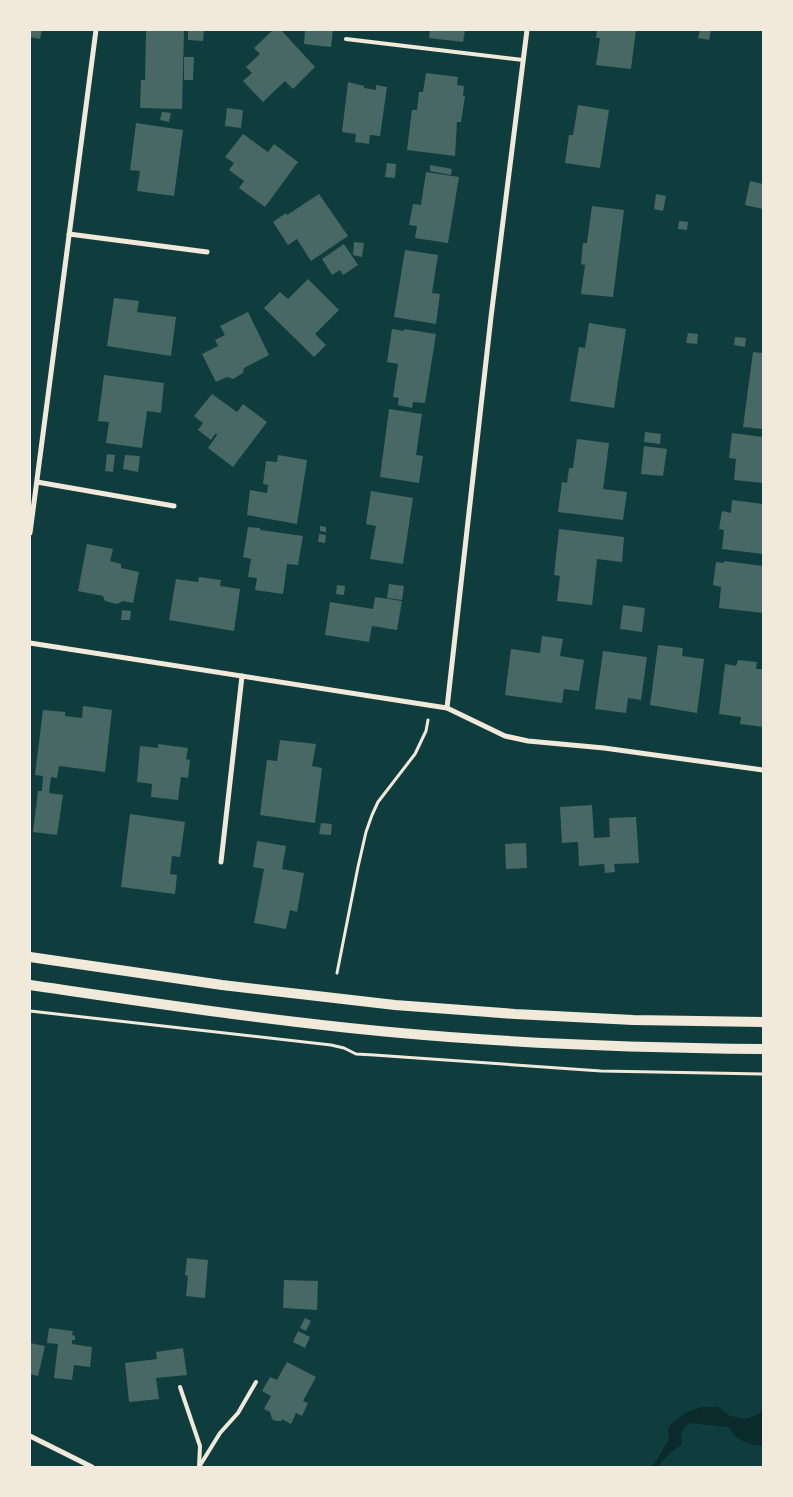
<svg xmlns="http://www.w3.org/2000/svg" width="793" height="1497" font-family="'Source Serif 4',serif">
  <rect width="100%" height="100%" fill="#0f3d3e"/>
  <path fill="#0a2a2b" d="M 702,1407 L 718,1407 L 730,1416 L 745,1419 L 759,1414 L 763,1409 L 763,1446 C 744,1443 739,1442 728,1427 L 688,1423 L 681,1433 L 682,1444 L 671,1452 L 657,1467 L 652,1467 L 669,1440 L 668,1428 C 678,1415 687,1412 702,1407 Z"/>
  <g fill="#486865">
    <polygon points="30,30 42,30 40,39 30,37"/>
    <polygon points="146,30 184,30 182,109 140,108 141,80 145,80"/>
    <polygon points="188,30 204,30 203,41 188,40"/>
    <polygon points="273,30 281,30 315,67 293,89 285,81 263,102 243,81 252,73 246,67 260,54 254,48"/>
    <polygon points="305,30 333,30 331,47 304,44"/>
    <polygon points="430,30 465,30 463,42 429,38"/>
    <polygon points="597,30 636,30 631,69 596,65 600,38 596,38"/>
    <polygon points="700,30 711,30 709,40 698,38"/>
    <polygon points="184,57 194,57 193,80 184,80"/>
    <polygon points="426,73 458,77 457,85 464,86 463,96 465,96 461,122 457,122 455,156 407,150 412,110 417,110 419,92 423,92"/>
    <polygon points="348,82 364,86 364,88 376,90 376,85 387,87 380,136 370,135 369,144 355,142 356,134 342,132"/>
    <polygon points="578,105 609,110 600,168 565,163 569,135 573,135"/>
    <polygon points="227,108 243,110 241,128 225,126"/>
    <polygon points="162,112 171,113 169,122 160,120"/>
    <polygon points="136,123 183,130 174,196 137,191 140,171 130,170"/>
    <polygon points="243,134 268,152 274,144 298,162 265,207 239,188 244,181 229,170 234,163 225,157"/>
    <polygon points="387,163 396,164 395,178 385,177"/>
    <polygon points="430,165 452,169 451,175 430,171"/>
    <polygon points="426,172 459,177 448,243 415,238 417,226 409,225 413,204 421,205"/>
    <polygon points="750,181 763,184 763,209 745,205"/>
    <polygon points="319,194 348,236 311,261 297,239 288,245 273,222 286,213 287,215"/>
    <polygon points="656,194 666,196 663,211 654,209"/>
    <polygon points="592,206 624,210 613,297 581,294 585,265 581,264 583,243 587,243"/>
    <polygon points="679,221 688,222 687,230 678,229"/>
    <polygon points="354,242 364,243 362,257 353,255"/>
    <polygon points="344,244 358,265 343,275 340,270 332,275 322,259"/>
    <polygon points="405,250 438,255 432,293 440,294 436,324 394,317"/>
    <polygon points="308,279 339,310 315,334 326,345 314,357 264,308 280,292 288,299"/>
    <polygon points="114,298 139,301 137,312 176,317 171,356 107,346"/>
    <polygon points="248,312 269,355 244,368 243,373 233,379 227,377 216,382 202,354 218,346 215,340 225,335 220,326"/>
    <polygon points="589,323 626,329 614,408 570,401 579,347 585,348"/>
    <polygon points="392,329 404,331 404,329 436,334 425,403 413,402 412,408 398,405 399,398 393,397 398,364 387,362"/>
    <polygon points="688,333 698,334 697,344 686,343"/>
    <polygon points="735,337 746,338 745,347 734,345"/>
    <polygon points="753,352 763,353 763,429 743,427"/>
    <polygon points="104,375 164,383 161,413 147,411 142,448 106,443 109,422 98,421"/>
    <polygon points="212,394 237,412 243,404 267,422 233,467 208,448 217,435 216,433 211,440 198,430 203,423 194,416"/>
    <polygon points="389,409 422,414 416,455 423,456 419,483 380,477"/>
    <polygon points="645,432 661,434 660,444 644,442"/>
    <polygon points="732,433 763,437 763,483 734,480 736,459 729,458"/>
    <polygon points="577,439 609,443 603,489 627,492 623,520 558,512 562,482 567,483 569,468 573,468"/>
    <polygon points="644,446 667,449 663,476 641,474"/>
    <polygon points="107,454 115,455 113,472 105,471"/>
    <polygon points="125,455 140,456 138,472 123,469"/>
    <polygon points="278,455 307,460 297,524 247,515 250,490 267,493 268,485 263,484 266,461 277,462"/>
    <polygon points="371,491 413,498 403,564 370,559 376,526 366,524"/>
    <polygon points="732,500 763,504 763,554 722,549 724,530 719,529 722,511 731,513"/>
    <polygon points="320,526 326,527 326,532 320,531"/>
    <polygon points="248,527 260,528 260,530 303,536 298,565 287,564 283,594 255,590 257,578 248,577 251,559 243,557"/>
    <polygon points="559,529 624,537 622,562 597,559 592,605 557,601 560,576 554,575"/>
    <polygon points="319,534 326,535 325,543 318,542"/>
    <polygon points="87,544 113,549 110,561 121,564 121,568 139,572 133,603 123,601 117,604 105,601 103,596 78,591"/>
    <polygon points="724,561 763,566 763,613 719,608 721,587 713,585 716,562 724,563"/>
    <polygon points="199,577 221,580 220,586 240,589 234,631 169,620 176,579 198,582"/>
    <polygon points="389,584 404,586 402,600 387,598"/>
    <polygon points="337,585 345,586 344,595 336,594"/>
    <polygon points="375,597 402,601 397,630 372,626 369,642 325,635 330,602 373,609"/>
    <polygon points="623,605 645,608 642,632 620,629"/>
    <polygon points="122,610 131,611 130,620 121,620"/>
    <polygon points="542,636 563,639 560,656 584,660 579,691 564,689 562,703 505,695 511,649 540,653"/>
    <polygon points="658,645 683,648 682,656 704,659 697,713 650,705"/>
    <polygon points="603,651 647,657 641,700 628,698 626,713 595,709"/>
    <polygon points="738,660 757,662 756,669 763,669 763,727 740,724 741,717 719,714 725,664 736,666"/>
    <polygon points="83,706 112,710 105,772 59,766 57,778 51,777 49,793 63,795 57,835 33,832 38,791 42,791 43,776 35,775 43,710 65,712 65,716 82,718"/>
    <polygon points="280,740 316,744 312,766 322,768 315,823 260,815 267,760 277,761"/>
    <polygon points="158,744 188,748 186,759 190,760 188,778 181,777 178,800 151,797 152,784 137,782 140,746 158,748"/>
    <polygon points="592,805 594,838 610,837 609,818 636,817 639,863 614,864 615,872 605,873 604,864 579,866 578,842 562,843 560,807"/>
    <polygon points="130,814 185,822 180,857 172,856 170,874 177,875 175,894 121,887"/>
    <polygon points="321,823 332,824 331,835 319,834"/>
    <polygon points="257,841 286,846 282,869 304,873 297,912 290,910 286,929 254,923 264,869 253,867"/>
    <polygon points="526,843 527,868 506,869 505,844"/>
    <polygon points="187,1258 208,1260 205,1298 186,1296 188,1276 185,1275"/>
    <polygon points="284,1280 318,1281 317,1310 283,1308"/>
    <polygon points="305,1318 311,1321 306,1331 300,1328"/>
    <polygon points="49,1328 73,1331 72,1335 75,1336 75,1340 72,1340 72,1344 92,1347 90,1367 74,1365 72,1380 54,1378 58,1344 47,1343"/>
    <polygon points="298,1331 310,1337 305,1348 293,1342"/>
    <polygon points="30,1343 45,1346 38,1376 30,1374"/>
    <polygon points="183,1348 187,1375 156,1378 159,1399 129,1402 125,1363 157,1359 156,1352"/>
    <polygon points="287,1362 316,1377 303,1401 308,1403 302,1416 296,1413 291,1424 282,1419 281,1421 276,1421 272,1419 270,1412 264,1409 271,1396 262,1391 270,1377 277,1380"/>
  </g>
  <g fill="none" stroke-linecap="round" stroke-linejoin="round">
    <g stroke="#f1e9da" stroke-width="3">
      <polyline points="337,973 358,867 366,832 372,815 378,802 415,754 426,731 428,720"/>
      <polyline points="30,1011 331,1045 344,1048 356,1054 374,1055 601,1071 763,1074"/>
    </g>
    <g stroke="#f1e9da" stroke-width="4">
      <polyline points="346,39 523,60"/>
      <polyline points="180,1387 200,1446 199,1467"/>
      <polyline points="199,1467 220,1433 238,1413 256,1382"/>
    </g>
    <g stroke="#f1e9da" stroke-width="5">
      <polyline points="69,234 207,252"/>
      <polyline points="37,482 174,506"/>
      <polyline points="30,533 96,30"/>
      <polyline points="30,643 447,708 505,736 528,741 604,748 763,770"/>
      <polyline points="447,708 491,317 527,30"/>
      <polyline points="221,862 242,676"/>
      <polyline points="30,1436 92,1467"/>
    </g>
    <g stroke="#f1e9da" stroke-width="10">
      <polyline points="30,957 222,985 395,1005 515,1014 633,1020 763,1022"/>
      <path d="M 30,985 C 153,1003 277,1022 401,1033 C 521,1044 642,1048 763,1049"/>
    </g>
  </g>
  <rect width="793" height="1497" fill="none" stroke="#f1e9da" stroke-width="62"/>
</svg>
